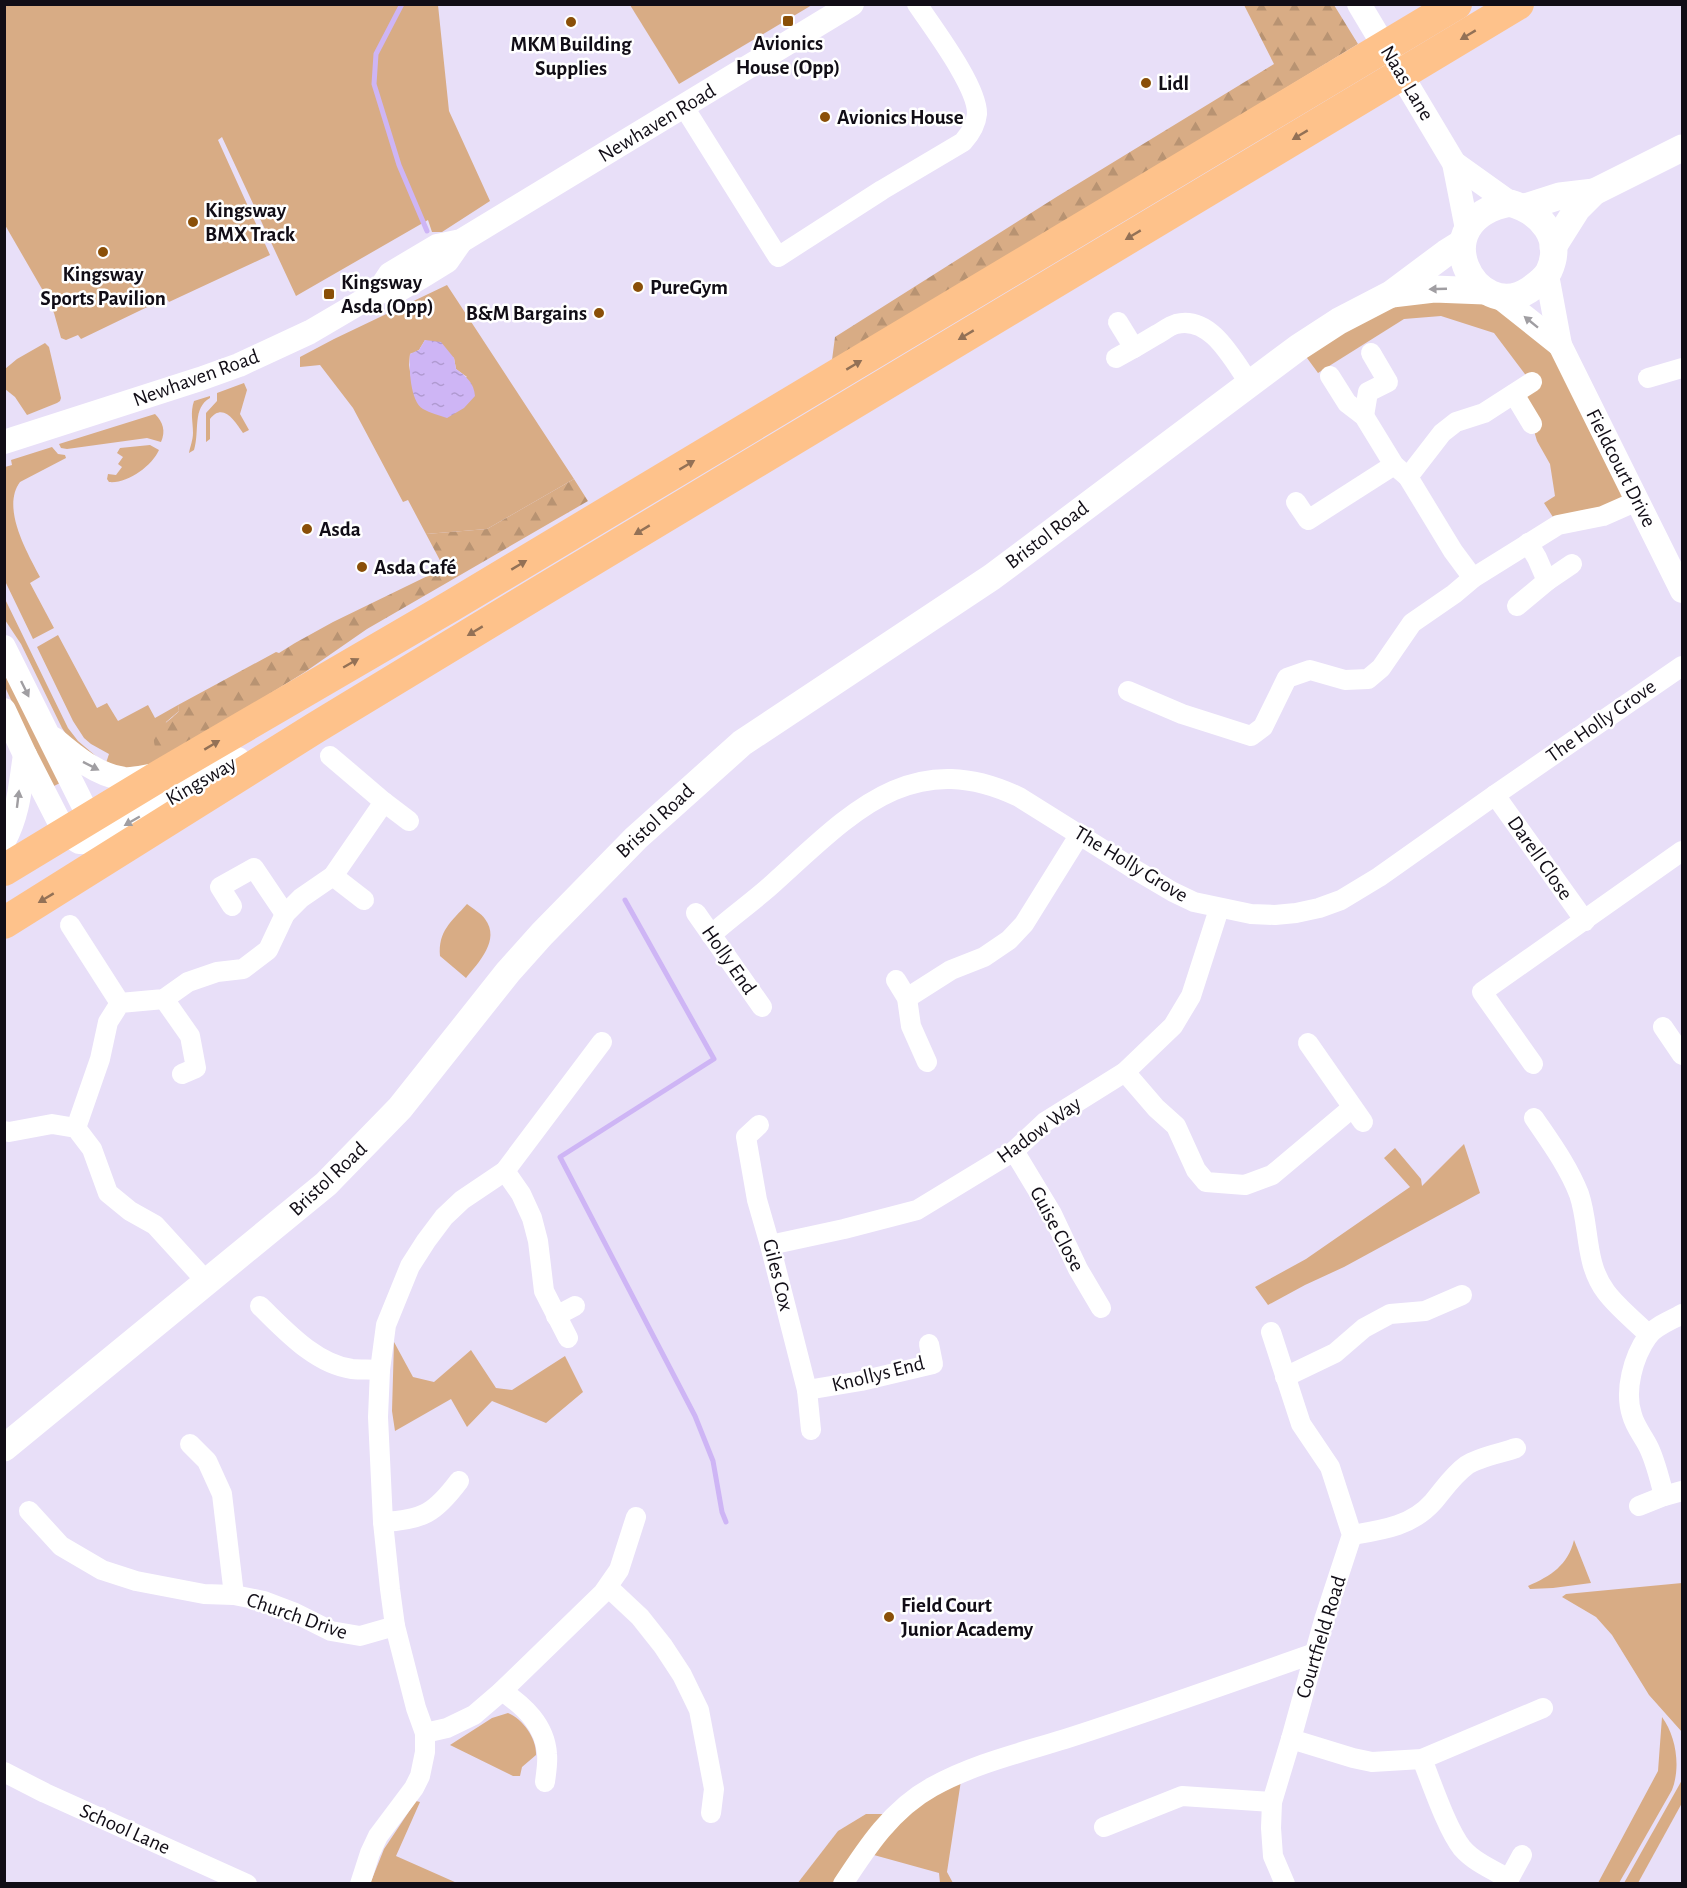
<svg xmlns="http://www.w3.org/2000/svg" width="1687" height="1888" font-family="'Alegreya Sans',sans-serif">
  <defs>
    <pattern id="forest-firs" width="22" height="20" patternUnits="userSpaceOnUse" patternTransform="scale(1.5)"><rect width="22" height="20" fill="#d8ac85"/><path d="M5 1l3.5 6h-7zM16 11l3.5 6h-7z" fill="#b89372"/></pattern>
    <pattern id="water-ripples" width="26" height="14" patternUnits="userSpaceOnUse" patternTransform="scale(1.5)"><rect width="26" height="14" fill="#ceb5f5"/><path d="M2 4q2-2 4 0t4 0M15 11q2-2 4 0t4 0" fill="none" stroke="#b09ad1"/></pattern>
  </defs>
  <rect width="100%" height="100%" fill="#e8dff8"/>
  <g fill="#d8ac85" fill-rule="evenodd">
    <polygon points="4,5 438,5 449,111 490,201 442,232 432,232 428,220 296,296 222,137 218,140 270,255 169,302 166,298 81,339 78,335 66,340 61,338 54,313 42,289 5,225"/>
    <polygon points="630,5 812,5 679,84"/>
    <path d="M 447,285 L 574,479 L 487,529 L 426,534 L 408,500 L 403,502 L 353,408 L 320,365 L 300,367 L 300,357 L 334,339 ZM 425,340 L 454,358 L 456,369 L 467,377 L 414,395 L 409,365 L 410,354 L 419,350 Z"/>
    <polygon points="1462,289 1560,345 1637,501 1558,525 1544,503 1555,496 1550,464 1537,441 1532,424 1516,397 1531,382 1494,333 1441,316 1404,319 1318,373 1299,347 1339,321"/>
    <polygon points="45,343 49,347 61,398 60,401 57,403 27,415 15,397 5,389 5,369 17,359"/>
    <path d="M 244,383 L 247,390 L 240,414 L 249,430 L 243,433 C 235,421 223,402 210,419 L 210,439 L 206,442 L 206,413 L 217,401 L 217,393 Z"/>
    <path d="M 210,396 L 210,398 C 192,408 200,431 194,450 L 189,453 C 190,447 193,440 193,433 C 193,421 190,413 194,401 Z"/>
    <path d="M 155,414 C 163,422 166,431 161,442 L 147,438 L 67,449 L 61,448 L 59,444 Z"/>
    <path d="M 150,445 L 159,450 C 152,466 127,484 109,482 L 107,479 L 108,474 L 116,475 L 122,467 L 118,464 L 123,457 L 117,453 L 120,448 Z"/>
    <path d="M 52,447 L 58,454 L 65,455 L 66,458 L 20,482 C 1,508 27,552 40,577 L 30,583 L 54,628 L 33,639 L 5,581 L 5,467 L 12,465 L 11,460 Z"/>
    <polygon points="4,597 68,728 78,741 97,757 95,761 68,737 62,728 21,644 5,620"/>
    <polygon points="58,635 97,708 107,703 118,721 148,705 155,718 178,705 179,711 166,722 162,760 134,769 105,766 109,754 91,744 84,738 73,721 37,647"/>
    <polygon points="5,669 60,783 52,787 5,687"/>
    <path d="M 467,904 C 473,909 481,913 485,919 C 501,940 478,963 466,978 L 440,956 C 438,931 451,922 467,904 Z"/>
    <polygon points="1464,1144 1480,1193 1344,1267 1305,1285 1268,1305 1255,1287 1306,1259 1410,1187 1384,1158 1395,1148 1421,1179 1422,1186"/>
    <polygon points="394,1342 413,1377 434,1382 471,1350 496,1388 512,1390 565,1356 583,1392 546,1423 492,1401 467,1427 451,1399 395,1431 392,1411"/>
    <path d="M 1574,1540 L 1591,1583 L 1553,1588 L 1530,1589 L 1528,1586 C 1551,1576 1568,1565 1574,1540 Z"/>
    <polygon points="1682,1583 1682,1732 1649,1695 1612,1635 1596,1617 1562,1597 1566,1594"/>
    <path d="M 508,1713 C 523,1719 537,1739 536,1755 L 522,1767 L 520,1776 L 513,1776 L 450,1745 L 492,1718 Z"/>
    <path d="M 1662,1717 C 1676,1736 1681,1767 1672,1790 L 1619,1883 L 1598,1883 L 1658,1771 Z"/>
    <polygon points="962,1774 947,1872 953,1883 940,1883 939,1873 863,1852 867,1846"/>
    <polygon points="1682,1780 1682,1803 1638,1883 1624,1883"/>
    <polygon points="416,1801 420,1802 396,1856 457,1883 370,1884 384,1849"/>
    <polygon points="866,1814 884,1814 836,1883 797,1884 838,1831"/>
  </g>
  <g fill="url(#forest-firs)">
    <polygon points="1244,5 1334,5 1358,44 1073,217 832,360 835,337 1058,196 1274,64"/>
    <path d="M 574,479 L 588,501 L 367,629 L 305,672 L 162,760 C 143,731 161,730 179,711 L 178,705 L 276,652 L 279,653 L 295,643 L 333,622 L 444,568 L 426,534 L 487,529 Z"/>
  </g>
  <path fill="url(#water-ripples)" d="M 425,340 L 441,342 L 454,358 L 456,369 C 467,377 474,383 475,396 L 464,408 L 447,418 C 439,415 430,413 423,409 C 410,401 409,368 410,354 L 419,350 Z"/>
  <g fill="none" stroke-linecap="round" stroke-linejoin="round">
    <g stroke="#ceb5f5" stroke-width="5">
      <polyline points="402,4 376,54 374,84 399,165 427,231"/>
      <polyline points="625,900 714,1059 560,1157 695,1416 713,1461 722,1512 726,1522"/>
    </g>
    <g stroke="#fff" stroke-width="20">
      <path d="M 684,107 L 778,257 L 882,190 L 963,142 C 970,134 976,125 977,114 C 978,87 933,28 917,4"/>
      <polyline points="1118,322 1134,348"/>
      <path d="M 1116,358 C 1129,351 1143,343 1156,335 C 1162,332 1169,326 1176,324 C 1211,315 1233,360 1250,384"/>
      <polyline points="1330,376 1347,403 1364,416 1394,465 1408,477 1453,551 1473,578"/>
      <polyline points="1648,378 1682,368"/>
      <polyline points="1514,394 1532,424"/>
      <polyline points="1364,416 1368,392 1388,382 1371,353"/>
      <polyline points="1408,477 1442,433 1456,422 1484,413 1532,382"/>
      <polyline points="1296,502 1308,520 1394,465"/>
      <polyline points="1528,543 1537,558 1547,581"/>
      <polyline points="1517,606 1547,581 1572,564"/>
      <polyline points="1128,691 1182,714 1251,736 1263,727 1287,678 1310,670 1345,680 1368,679 1381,668 1412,623 1454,594 1473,578 1558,525 1603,516 1637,501"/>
      <polyline points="330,756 384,802 409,821"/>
      <polyline points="1495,795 1585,921"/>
      <polyline points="333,876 364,900"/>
      <polyline points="232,906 220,887 254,868 285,914"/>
      <polyline points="696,913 762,1007"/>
      <polyline points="70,925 120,1003"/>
      <path d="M 711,935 C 733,915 757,899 778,879 C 852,812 913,746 1019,797 L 1134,869 L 1173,892 L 1194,902 L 1251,914 L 1275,915 L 1296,913 L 1319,908 L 1341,900 L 1379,877 L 1495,795 L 1682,666"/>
      <polyline points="896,980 907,998 911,1026 927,1062"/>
      <polyline points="907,998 951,970 984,957 1009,940 1024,924 1080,834"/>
      <polyline points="164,999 190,1036 196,1068 182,1074"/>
      <polyline points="1663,1027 1682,1055"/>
      <polyline points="1308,1043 1363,1122"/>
      <polyline points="1533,1064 1482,992 1682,851"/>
      <polyline points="1125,1072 1156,1108 1176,1126 1196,1170 1206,1182 1245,1185 1272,1175 1352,1108"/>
      <path d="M 1534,1118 C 1551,1143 1568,1166 1579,1194 C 1590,1226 1584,1263 1606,1292 C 1618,1308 1635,1321 1649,1335"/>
      <polyline points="759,1125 746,1137 757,1200 770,1245 807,1390 811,1430"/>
      <polyline points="76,1128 100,1059 108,1022 120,1003 164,999 188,982 217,972 243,969 268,950 285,914 301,898 333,876 384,802"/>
      <polyline points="4,1131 9,1132 52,1124 76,1128 92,1149 108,1193 130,1211 155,1225 206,1281"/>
      <polyline points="1014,1151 1052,1214 1078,1269 1101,1308"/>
      <polyline points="505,1171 521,1194 532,1218 538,1241 544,1291 568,1338"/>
      <polyline points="770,1245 844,1229 917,1210 1014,1151 1045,1122 1125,1072 1173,1026 1191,996 1219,909"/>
      <path d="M 260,1306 C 285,1330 315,1364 352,1369 C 361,1370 371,1369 380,1370"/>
      <polyline points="556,1316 575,1306"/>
      <polyline points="1271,1332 1301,1424 1330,1467 1352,1535 1324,1620 1291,1739 1272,1802 1271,1828 1273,1856 1285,1884"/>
      <polyline points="1285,1377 1335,1353 1364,1328 1390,1314 1425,1311 1462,1295"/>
      <polyline points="807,1390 861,1381 933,1364 929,1344"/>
      <polyline points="190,1444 207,1461 222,1494 234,1595"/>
      <path d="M 1664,1496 C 1660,1480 1656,1463 1649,1448 C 1644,1437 1635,1427 1632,1415 C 1624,1391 1633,1357 1648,1336 C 1655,1326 1672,1320 1682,1314"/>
      <polyline points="1639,1506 1664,1496 1682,1491"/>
      <polyline points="29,1511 61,1546 102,1570 136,1581 204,1594 234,1595 264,1601 293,1612 331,1631 360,1636 395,1626"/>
      <path d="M 383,1522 C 423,1520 435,1513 459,1481"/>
      <path d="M 1352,1535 C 1382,1530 1412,1526 1433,1502 C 1444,1489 1453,1475 1467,1465 C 1479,1457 1502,1453 1516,1448"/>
      <polyline points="608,1587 640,1617 663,1646 682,1675 699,1710 714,1789 711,1813"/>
      <path d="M 502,1691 C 524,1706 545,1725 547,1754 C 548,1763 546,1773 545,1782"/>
      <polyline points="425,1733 447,1728 474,1715 502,1691 603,1593 619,1570 636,1517"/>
      <polyline points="1291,1739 1353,1758 1372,1762 1422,1759 1543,1708"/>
      <path d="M 1422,1759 C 1432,1784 1447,1829 1462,1848 C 1474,1862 1493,1870 1509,1879 L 1506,1884"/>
      <polyline points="4,1772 45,1793 247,1884"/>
      <polyline points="1104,1827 1182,1796 1272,1802"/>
      <polyline points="1509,1879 1522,1855"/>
      <polyline points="360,1884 370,1853 378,1836 414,1788 420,1776 425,1752 425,1733 416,1708 395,1626 390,1589 383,1522 378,1417 380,1370 386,1325 410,1266 426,1241 444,1217 462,1200 505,1171 602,1042"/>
      <path d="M 843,1884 C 867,1847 892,1809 932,1787 C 973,1764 1020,1753 1065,1739 C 1149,1712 1232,1682 1315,1653"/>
    </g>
    <g stroke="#fff" stroke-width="24">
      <polyline points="1359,4 1454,163 1467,229"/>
      <polyline points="1454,163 1510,203"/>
      <polyline points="1547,275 1560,345 1682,591"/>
      <polyline points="378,292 400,289 421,277 447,261 461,241"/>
      <polyline points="1501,298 1560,345"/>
      <polyline points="4,442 200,379 239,365 310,332 356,305 378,292 390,274 437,246 461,241 852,4"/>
      <polyline points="4,647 90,819 90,833"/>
      <polyline points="4,710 25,755 65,833 79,842 91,842 104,837 238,759"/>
      <path d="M 54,739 C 74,756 96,775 124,779 C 134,780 147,776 157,775"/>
      <path d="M 4,841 C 19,813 20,786 25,755"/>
    </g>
    <g stroke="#fff" stroke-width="27">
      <path d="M 1510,203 C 1541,212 1564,238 1549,271 C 1545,279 1536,285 1529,290 C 1476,325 1420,221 1510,203 Z"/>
      <polyline points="1525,207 1560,196 1594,192"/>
      <polyline points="1553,247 1577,209 1594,192 1682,148"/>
      <polyline points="1392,294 1434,289 1485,291"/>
      <polyline points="4,1448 326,1184 400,1108 508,972 542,934 636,838 742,743 992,577 1299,347 1339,321 1391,294 1446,253 1462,243"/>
    </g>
    <g stroke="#fec28b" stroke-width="32">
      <polyline points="4,870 161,775 451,606 1456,4"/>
      <polyline points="4,923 315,728 541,591 1518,4"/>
    </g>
  </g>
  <defs><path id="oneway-solid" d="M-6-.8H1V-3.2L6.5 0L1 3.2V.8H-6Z" transform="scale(1.5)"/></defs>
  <g fill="#937156">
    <use href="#oneway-solid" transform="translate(1468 35) rotate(149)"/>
    <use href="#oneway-solid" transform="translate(1300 135) rotate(149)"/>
    <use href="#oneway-solid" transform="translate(1133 235) rotate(149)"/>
    <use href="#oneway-solid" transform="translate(966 335) rotate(149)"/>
    <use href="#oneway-solid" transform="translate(854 365) rotate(-31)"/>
    <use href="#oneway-solid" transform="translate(687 465) rotate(-31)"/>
    <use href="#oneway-solid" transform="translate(642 530) rotate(149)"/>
    <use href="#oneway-solid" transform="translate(519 565) rotate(-31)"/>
    <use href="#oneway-solid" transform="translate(475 631) rotate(149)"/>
    <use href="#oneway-solid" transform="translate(351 663) rotate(-30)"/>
    <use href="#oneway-solid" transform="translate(212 745) rotate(-31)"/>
    <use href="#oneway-solid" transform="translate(46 898) rotate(149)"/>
  </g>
  <g fill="#a09ea2">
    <use href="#oneway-solid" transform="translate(1438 289) rotate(178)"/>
    <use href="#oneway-solid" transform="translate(1531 322) rotate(-141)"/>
    <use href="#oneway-solid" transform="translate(25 689) rotate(64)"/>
    <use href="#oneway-solid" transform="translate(91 766) rotate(27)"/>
    <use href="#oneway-solid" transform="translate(18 799) rotate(-83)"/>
    <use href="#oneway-solid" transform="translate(132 821) rotate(150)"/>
  </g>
  <g fill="#8a4f08" stroke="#fff" stroke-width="2">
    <rect x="782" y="15" width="12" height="12" rx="3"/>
    <circle cx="571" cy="22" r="6"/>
    <circle cx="1146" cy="83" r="6"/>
    <circle cx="825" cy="117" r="6"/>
    <circle cx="193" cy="222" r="6"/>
    <circle cx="103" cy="252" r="6"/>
    <circle cx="638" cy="287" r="6"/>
    <rect x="323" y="288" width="12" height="12" rx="3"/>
    <circle cx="599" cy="313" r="6"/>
    <circle cx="307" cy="529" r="6"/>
    <circle cx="362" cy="567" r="6"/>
    <circle cx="889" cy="1617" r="6"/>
  </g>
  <g text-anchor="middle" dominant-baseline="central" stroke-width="5" stroke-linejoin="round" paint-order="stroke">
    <g font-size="21" font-weight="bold" fill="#110d16" stroke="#fff" text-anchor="start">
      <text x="788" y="43" text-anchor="middle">Avionics<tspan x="788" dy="24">House (Opp)</tspan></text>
      <text x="571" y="44" text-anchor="middle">MKM Building<tspan x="571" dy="24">Supplies</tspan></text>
      <text x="1158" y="83">Lidl</text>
      <text x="837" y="117">Avionics House</text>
      <text x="205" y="210">Kingsway<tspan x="205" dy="24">BMX Track</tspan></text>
      <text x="103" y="274" text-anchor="middle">Kingsway<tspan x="103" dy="24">Sports Pavilion</tspan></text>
      <text x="341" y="282">Kingsway<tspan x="341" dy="24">Asda (Opp)</tspan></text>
      <text x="650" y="287">PureGym</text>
      <text x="587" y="313" text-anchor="end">B&amp;M Bargains</text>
      <text x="319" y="529">Asda</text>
      <text x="374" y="567">Asda Café</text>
      <text x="901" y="1605">Field Court<tspan x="901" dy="24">Junior Academy</tspan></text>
    </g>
    <g font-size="21" fill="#110d16" stroke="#fff">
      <text transform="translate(1407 83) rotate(59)">Naas Lane</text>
      <text transform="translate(657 123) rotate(-31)">Newhaven Road</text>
      <text transform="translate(196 378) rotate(-20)">Newhaven Road</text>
      <text transform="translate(1621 468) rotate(63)">Fieldcourt Drive</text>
      <text transform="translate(1047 535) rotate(-37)">Bristol Road</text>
      <text transform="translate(1601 721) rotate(-35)">The Holly Grove</text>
      <text transform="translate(201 781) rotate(-30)">Kingsway</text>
      <text transform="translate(655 821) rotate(-43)">Bristol Road</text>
      <text transform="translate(1540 858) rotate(55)">Darell Close</text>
      <text transform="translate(1131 864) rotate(31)">The Holly Grove</text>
      <text transform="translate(729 960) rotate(55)">Holly End</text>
      <text transform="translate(1039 1130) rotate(-36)">Hadow Way</text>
      <text transform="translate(328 1179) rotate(-43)">Bristol Road</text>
      <text transform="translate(1057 1229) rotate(62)">Guise Close</text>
      <text transform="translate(778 1275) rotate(76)">Giles Cox</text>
      <text transform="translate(878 1374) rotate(-14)">Knollys End</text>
      <text transform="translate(297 1616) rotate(19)">Church Drive</text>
      <text transform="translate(1321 1637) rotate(-73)">Courtfield Road</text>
      <text transform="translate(125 1829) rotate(24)">School Lane</text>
    </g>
  </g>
  <rect width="1687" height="1888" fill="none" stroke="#110d16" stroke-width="12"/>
</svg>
